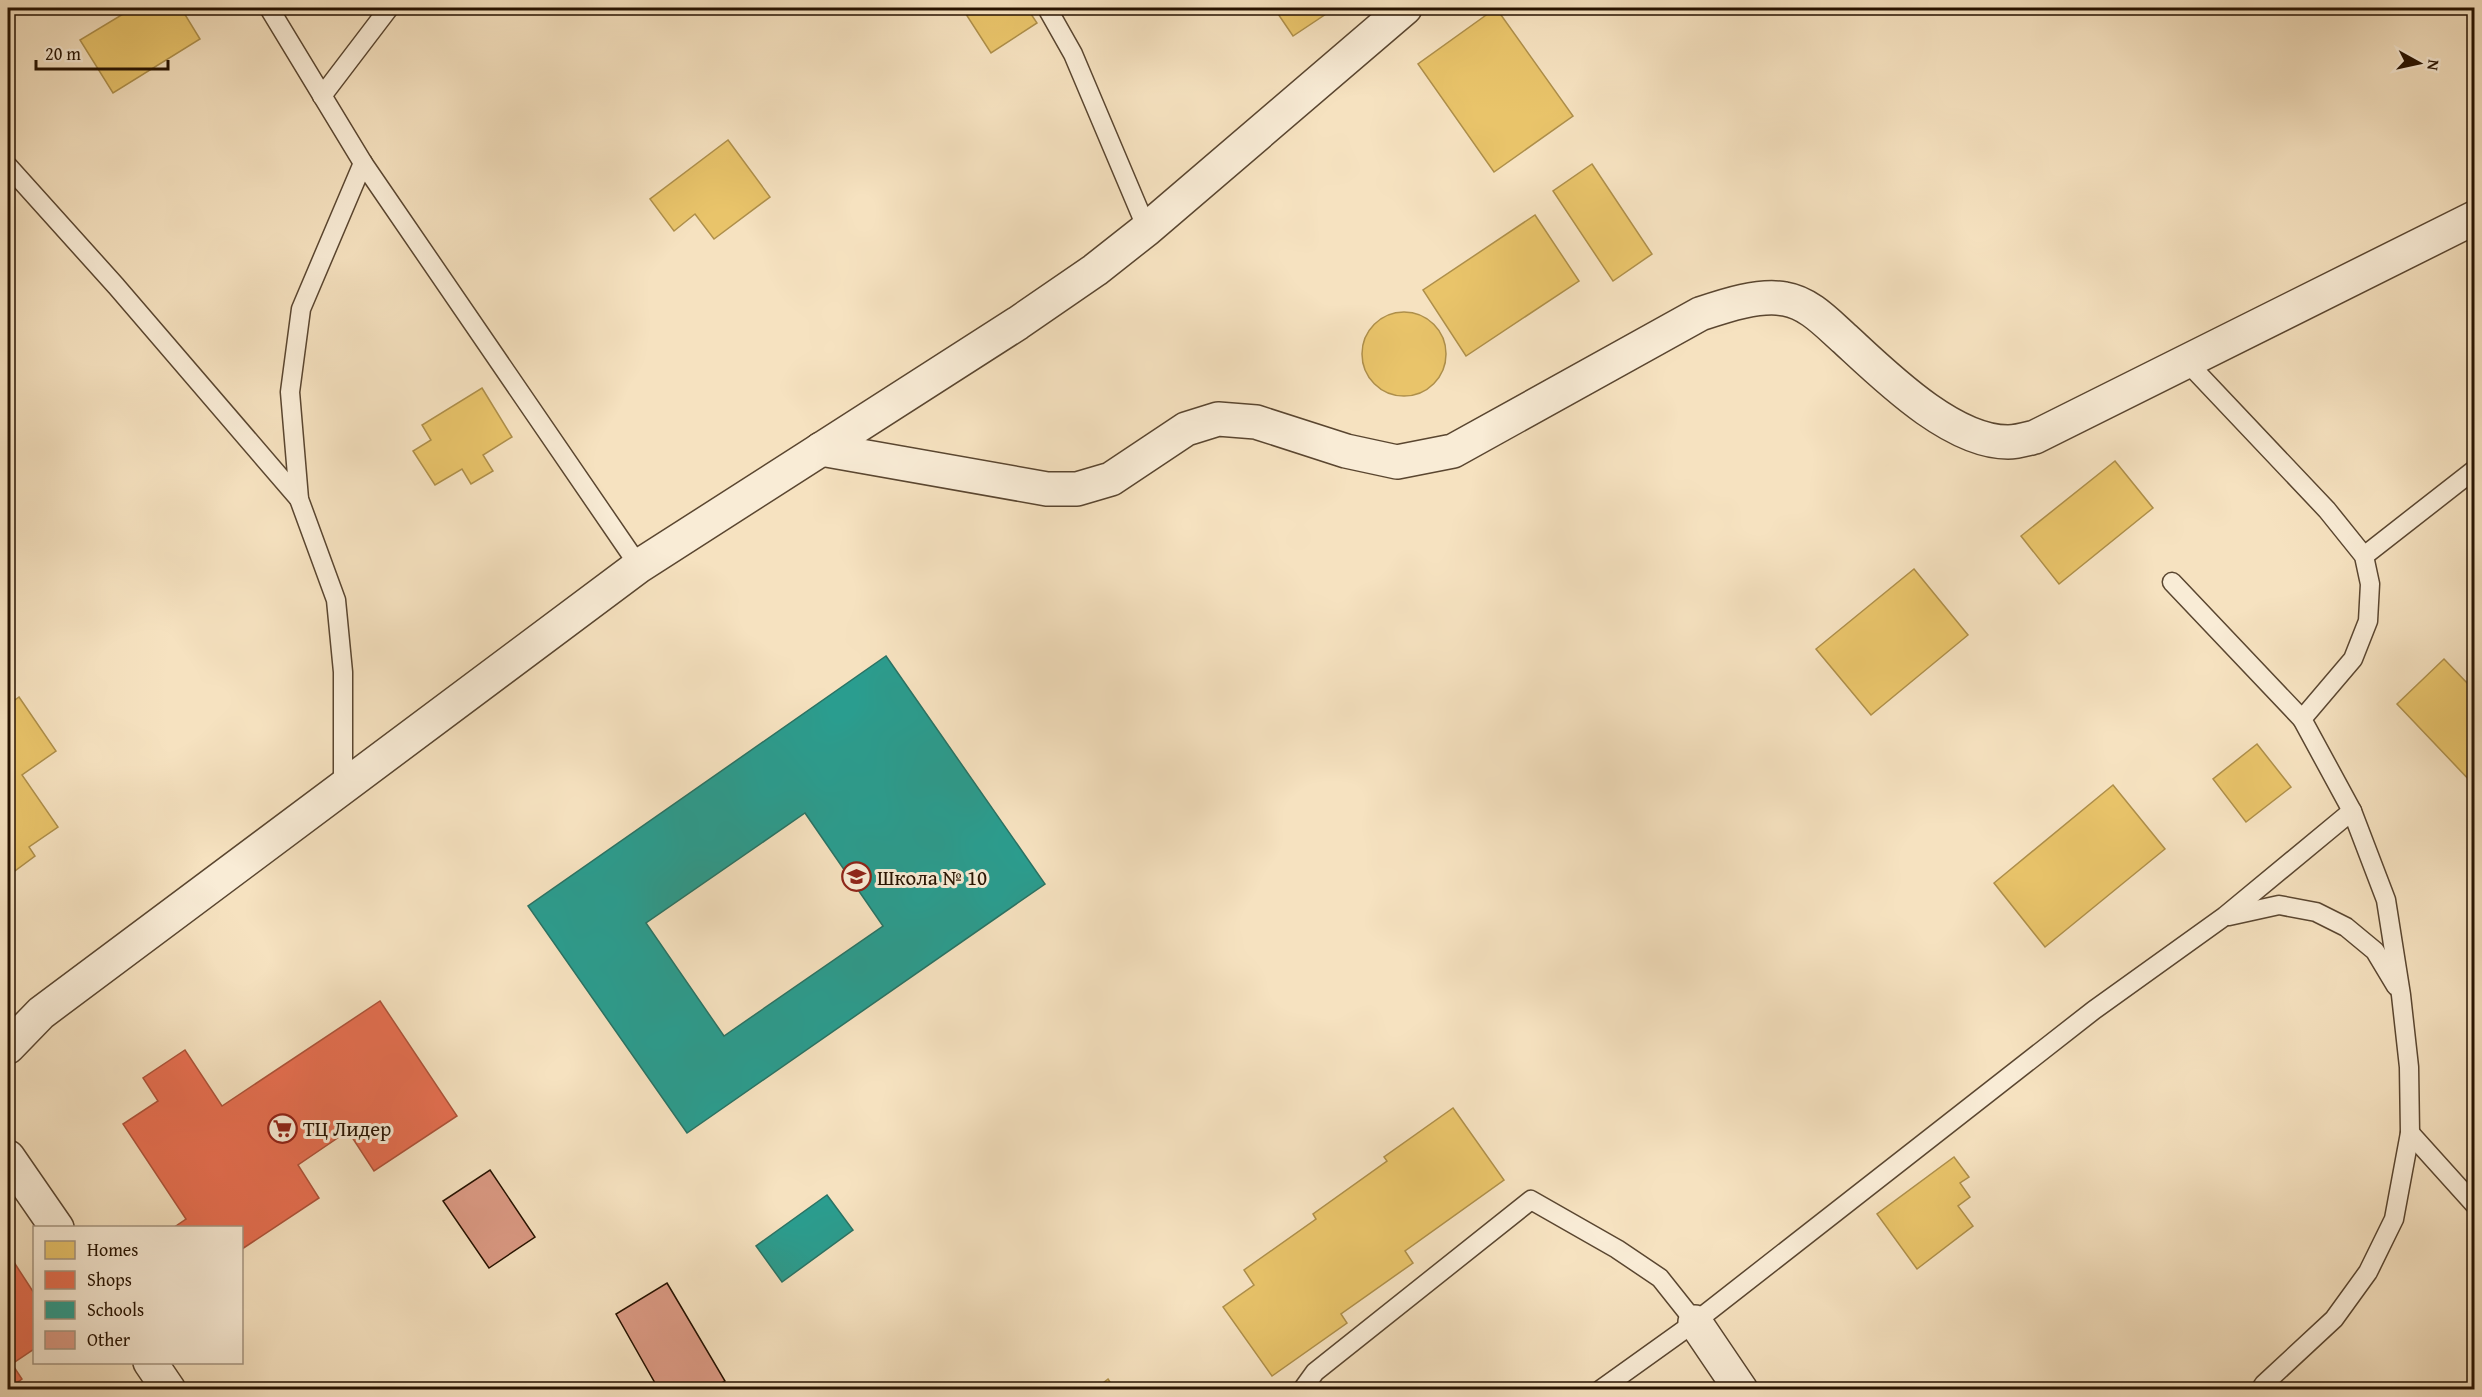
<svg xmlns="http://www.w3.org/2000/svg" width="2482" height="1397" font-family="'Gentium Book Plus',serif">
  <rect width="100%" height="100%" fill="#f6e2c0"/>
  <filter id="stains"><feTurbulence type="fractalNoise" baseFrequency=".00333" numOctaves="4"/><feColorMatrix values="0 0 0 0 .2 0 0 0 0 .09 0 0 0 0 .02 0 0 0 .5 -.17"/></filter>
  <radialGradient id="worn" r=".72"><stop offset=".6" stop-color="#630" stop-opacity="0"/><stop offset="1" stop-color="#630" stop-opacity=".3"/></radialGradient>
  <g fill="#e9c46a" stroke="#ae8f4a" stroke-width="1.5">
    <polygon points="133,8 181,8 200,39 113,93 80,40"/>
    <polygon points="962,8 1027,8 1037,23 991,53"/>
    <polygon points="1274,8 1335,8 1293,36"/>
    <polygon points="1496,8 1573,116 1494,172 1418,64"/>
    <polygon points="728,140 770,197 714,239 695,214 674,231 650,199"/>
    <polygon points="1592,164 1652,254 1613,281 1553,191"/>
    <polygon points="1535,215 1579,281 1466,356 1423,290"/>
    <circle cx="1404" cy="354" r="42"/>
    <polygon points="482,388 512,437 483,455 493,471 471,484 462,469 435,485 413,451 431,440 422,425"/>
    <polygon points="2115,461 2153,508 2059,584 2021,536"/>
    <polygon points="1914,569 1968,635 1871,715 1816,649"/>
    <polygon points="2444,659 2471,687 2474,683 2474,785 2397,704"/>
    <polygon points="19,697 56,751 22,775 58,827 29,847 35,856 8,876 8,705"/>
    <polygon points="2257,744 2291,787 2246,822 2213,779"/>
    <polygon points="2113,785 2165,849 2045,947 1994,883"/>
    <polygon points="1453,1108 1504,1180 1405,1251 1413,1263 1341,1314 1347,1323 1272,1376 1223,1307 1254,1285 1244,1270 1316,1219 1313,1214 1387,1161 1384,1157"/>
    <polygon points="1954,1157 1969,1177 1960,1183 1970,1197 1958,1206 1973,1226 1917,1269 1877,1214"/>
    <polygon points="1108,1379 1115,1390 1094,1390"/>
  </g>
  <g fill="#e76f51" stroke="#ad5339" stroke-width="1.5">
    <polygon points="380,1001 457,1116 374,1171 348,1131 298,1165 319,1198 242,1249 242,1228 173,1228 186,1219 123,1124 158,1101 143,1078 185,1050 222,1106"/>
    <polygon points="8,1253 34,1293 34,1349 12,1364 22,1379 8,1389"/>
  </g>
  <g fill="#2a9d8f" stroke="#297364" stroke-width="1.5" fill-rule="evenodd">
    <path d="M 886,656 L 1045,884 L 687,1133 L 528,906 ZM 805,813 L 883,926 L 724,1036 L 646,923 Z"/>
    <polygon points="827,1195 853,1230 782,1282 756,1246"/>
  </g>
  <g fill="#db9a84" stroke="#261200" stroke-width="1.5">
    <polygon points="490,1170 535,1237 489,1268 443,1201"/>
    <polygon points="667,1283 725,1381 711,1390 659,1390 616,1314"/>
  </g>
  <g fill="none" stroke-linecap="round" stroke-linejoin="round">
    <defs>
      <g id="lane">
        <polyline points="269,8 363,163 639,566"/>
        <polyline points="1047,8 1073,54 1147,229"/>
        <polyline points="322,96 389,8"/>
        <polyline points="8,166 116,286 299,499"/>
        <polyline points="2186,361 2327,510 2364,556 2370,584 2368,621 2353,659 2302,719 2352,811"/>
        <polyline points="2364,556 2474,470"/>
        <polyline points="2172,582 2302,719"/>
        <polyline points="343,785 343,672 336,600 299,499 290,392 301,309 363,163"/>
        <polyline points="2229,916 2279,905 2316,912 2346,927 2375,951 2396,986"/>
        <polyline points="2410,1133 2474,1204"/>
        <polyline points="1302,1390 1315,1372 1531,1200 1617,1249 1660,1278 1695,1322"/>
        <polyline points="1600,1390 1695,1322 2094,1010 2225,916 2352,811 2386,900 2401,995 2409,1067 2410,1133 2394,1219 2368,1272 2334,1319 2264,1384 2260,1390"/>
      </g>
      <g id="street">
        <path d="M 821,449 L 1047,489 L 1077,489 L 1111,479 L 1186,429 L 1218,419 L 1256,422 L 1346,451 L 1397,462 L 1453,451 L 1700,314 C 1724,306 1759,294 1785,299 C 1809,303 1827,323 1845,339 C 1884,375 1951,442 2008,442 C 2017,442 2027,439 2035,437 L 2474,218"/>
        <polyline points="8,1047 41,1013 639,566 1018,323 1095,270 1147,229 1405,8"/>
        <polyline points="8,1157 57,1228"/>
        <polyline points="1695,1322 1741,1390"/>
        <polyline points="150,1362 169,1390"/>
      </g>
    </defs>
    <use href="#lane" stroke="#5a4630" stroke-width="21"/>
    <use href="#street" stroke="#5a4630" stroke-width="36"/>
    <use href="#lane" stroke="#f9ecd6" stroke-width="18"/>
    <use href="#street" stroke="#f9ecd6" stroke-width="33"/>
  </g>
  <defs>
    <symbol id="school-ring" viewBox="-11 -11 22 22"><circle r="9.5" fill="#f9ecd6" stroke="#8f2418" stroke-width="1.5"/><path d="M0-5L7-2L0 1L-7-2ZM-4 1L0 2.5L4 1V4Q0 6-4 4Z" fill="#8f2418"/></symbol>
    <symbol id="supermarket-ring" viewBox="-11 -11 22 22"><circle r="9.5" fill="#f9ecd6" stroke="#8f2418" stroke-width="1.5"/><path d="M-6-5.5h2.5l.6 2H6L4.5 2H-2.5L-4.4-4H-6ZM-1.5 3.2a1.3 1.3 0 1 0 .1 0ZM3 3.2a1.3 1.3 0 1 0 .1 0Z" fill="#8f2418"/></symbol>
  </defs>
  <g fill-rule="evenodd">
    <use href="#school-ring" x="840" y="860" width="33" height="33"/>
    <use href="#supermarket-ring" x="266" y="1112" width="33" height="33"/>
  </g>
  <g text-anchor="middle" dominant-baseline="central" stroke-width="6" stroke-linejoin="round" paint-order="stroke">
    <g font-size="21" fill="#261200" stroke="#f9ecd6" text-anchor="start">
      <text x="877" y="877">Школа № 10</text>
      <text x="303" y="1128">ТЦ Лидер</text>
    </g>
  </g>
  <rect width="2482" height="1397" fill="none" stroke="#f6e2c0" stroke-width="30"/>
  <rect x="9" y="9" width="2464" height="1379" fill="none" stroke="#261200" stroke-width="3"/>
  <rect x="15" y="15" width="2452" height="1367" fill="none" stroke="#261200" stroke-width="1.5"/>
  <rect x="33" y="1226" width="210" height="138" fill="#f9ecd6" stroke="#a59580" stroke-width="1.5"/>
  <rect x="45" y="1241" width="30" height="18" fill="#e9c46a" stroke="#a59580" stroke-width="1.5"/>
  <text x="87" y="1256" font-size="18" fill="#261200">Homes</text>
  <rect x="45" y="1271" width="30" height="18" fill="#e76f51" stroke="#a59580" stroke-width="1.5"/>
  <text x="87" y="1286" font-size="18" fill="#261200">Shops</text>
  <rect x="45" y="1301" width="30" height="18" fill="#2a9d8f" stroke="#a59580" stroke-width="1.5"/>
  <text x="87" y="1316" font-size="18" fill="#261200">Schools</text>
  <rect x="45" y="1331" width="30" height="18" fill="#db9a84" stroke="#a59580" stroke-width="1.5"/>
  <text x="87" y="1346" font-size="18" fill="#261200">Other</text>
  <g transform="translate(2419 63) rotate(98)" stroke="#f9ecd6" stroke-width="4.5" paint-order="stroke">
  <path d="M0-4.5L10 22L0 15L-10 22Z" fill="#261200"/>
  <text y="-9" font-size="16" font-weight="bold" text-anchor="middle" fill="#261200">N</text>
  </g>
  <path d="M36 60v9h132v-9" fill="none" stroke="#261200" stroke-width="3"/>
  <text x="45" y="60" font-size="18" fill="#261200" stroke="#f9ecd6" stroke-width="4.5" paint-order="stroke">20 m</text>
  <rect width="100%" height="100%" filter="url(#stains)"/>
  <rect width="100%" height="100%" fill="url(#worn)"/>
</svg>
